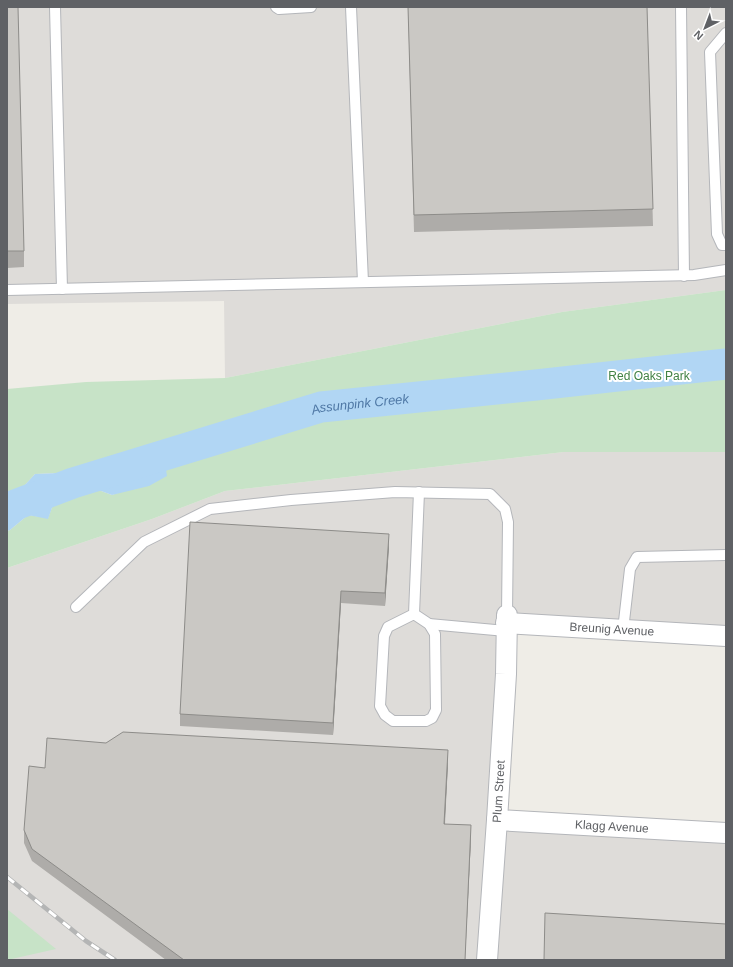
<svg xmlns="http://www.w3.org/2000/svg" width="733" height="967" font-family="Arial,sans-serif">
  <rect width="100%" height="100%" fill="#efede7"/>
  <g fill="#dedcd9">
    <polygon points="7,7 726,7 726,290 562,312 225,378 224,301 7,304"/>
    <polygon points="564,452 726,452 726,646 502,632 496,823 726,835 726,960 7,960 7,568 152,519 225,491"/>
  </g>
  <g fill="#c7e3c7">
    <polygon points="726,290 726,452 564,452 225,491 152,519 7,568 7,531 10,530 28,515 48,518 53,505 93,488 112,495 166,476 165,463 117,476 87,467 59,473 35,474 13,498 7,496 7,389 86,382 225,378 562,312"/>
    <polygon points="7,909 56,949 7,960"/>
  </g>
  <polygon fill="#b1d6f4" points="165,463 167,476 149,486 112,495 93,488 53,505 48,519 28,515 10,530 7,531 7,496 13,498 35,474 59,473 87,467 118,476"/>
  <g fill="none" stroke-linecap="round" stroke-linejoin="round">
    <path stroke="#b1d6f4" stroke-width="31" id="s1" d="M 7,508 L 73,483 L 321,407 L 536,385 L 726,364"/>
    <defs>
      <g id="lane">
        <polyline points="55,7 62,289"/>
        <polyline points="276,7 279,9 311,7"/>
        <polyline points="351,7 363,282"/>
        <polyline points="681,7 684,276"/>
        <polyline points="726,33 710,52 717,234 722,245 726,245"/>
        <polyline points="7,290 694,275 726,270"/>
        <polyline points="76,607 144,542 210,509 291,500 395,492 490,494 505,509 508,522 507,615"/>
        <polyline points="414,614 388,627 384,636 380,706 385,715 393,721 426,721 432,718 436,710 435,634 429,624 414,614 419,492"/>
        <polyline points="429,624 506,631"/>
        <polyline points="623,630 630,569 637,557 726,555"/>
      </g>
      <g id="street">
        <path id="s2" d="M 506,623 L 726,636"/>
        <path id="s3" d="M 497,820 L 726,833"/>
        <path id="s4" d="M 487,960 L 497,820 L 506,674 L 507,615"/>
      </g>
    </defs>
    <use href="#lane" stroke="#b4b6ba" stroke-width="12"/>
    <use href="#street" stroke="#b4b6ba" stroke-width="22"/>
    <use href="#lane" stroke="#fff" stroke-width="10"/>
    <use href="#street" stroke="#fff" stroke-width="20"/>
    <defs>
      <polyline id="rail" points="7,877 86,941 115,960"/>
    </defs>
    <use href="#rail" stroke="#b4b5b5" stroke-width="4.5"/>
    <use href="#rail" stroke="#fff" stroke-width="3" stroke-dasharray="9" stroke-linecap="butt"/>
  </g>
  <g fill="#aeaca9">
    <polygon points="7,7 24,251 24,267 7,268"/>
    <polygon points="408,7 647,7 653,226 414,232"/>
    <polygon points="389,546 385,606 341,603 333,735 180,726 180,714"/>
    <polygon points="106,743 448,763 445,824 471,838 465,960 166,960 32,861 24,843 24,830 45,768"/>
  </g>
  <g fill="#8d8c89">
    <polygon points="389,534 389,546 385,606 385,593"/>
    <polygon points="341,591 341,603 333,735 333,723"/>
    <polygon points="448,750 448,763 444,836 444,824"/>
    <polygon points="471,825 471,838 465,960"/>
  </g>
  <g fill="#cac8c4" stroke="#8d8c89">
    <polygon points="7,7 18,7 24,251 7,251"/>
    <polygon points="408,7 647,7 653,209 414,215"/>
    <polygon points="190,522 389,534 385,593 341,591 333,723 180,714"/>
    <polygon points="123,732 448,750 444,824 471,825 465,960 184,960 32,849 24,830 29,766 45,768 47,738 106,743"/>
    <polygon points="545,913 726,924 726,960 544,960"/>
  </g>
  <g text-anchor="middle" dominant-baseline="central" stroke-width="4" stroke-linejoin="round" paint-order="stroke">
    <g font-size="12" fill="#418245" stroke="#fff">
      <text x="649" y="376">Red Oaks Park</text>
    </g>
    <g font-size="12" fill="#5f6165" stroke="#fff">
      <text stroke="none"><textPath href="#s2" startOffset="106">Breunig Avenue</textPath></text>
      <text stroke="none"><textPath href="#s4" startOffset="169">Plum Street</textPath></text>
      <text stroke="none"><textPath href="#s3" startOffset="115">Klagg Avenue</textPath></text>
    </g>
    <g font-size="13" font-style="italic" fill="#4f78a5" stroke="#fff">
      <text stroke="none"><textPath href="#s1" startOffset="369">Assunpink Creek</textPath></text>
    </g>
  </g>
  <rect width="733" height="967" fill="none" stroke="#5f6165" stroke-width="16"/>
  <g transform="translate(705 28) rotate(222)" stroke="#ffffff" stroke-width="3" paint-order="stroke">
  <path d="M0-3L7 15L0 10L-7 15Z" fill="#5f6165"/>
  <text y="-6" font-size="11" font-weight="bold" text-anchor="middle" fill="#5f6165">N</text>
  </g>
</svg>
